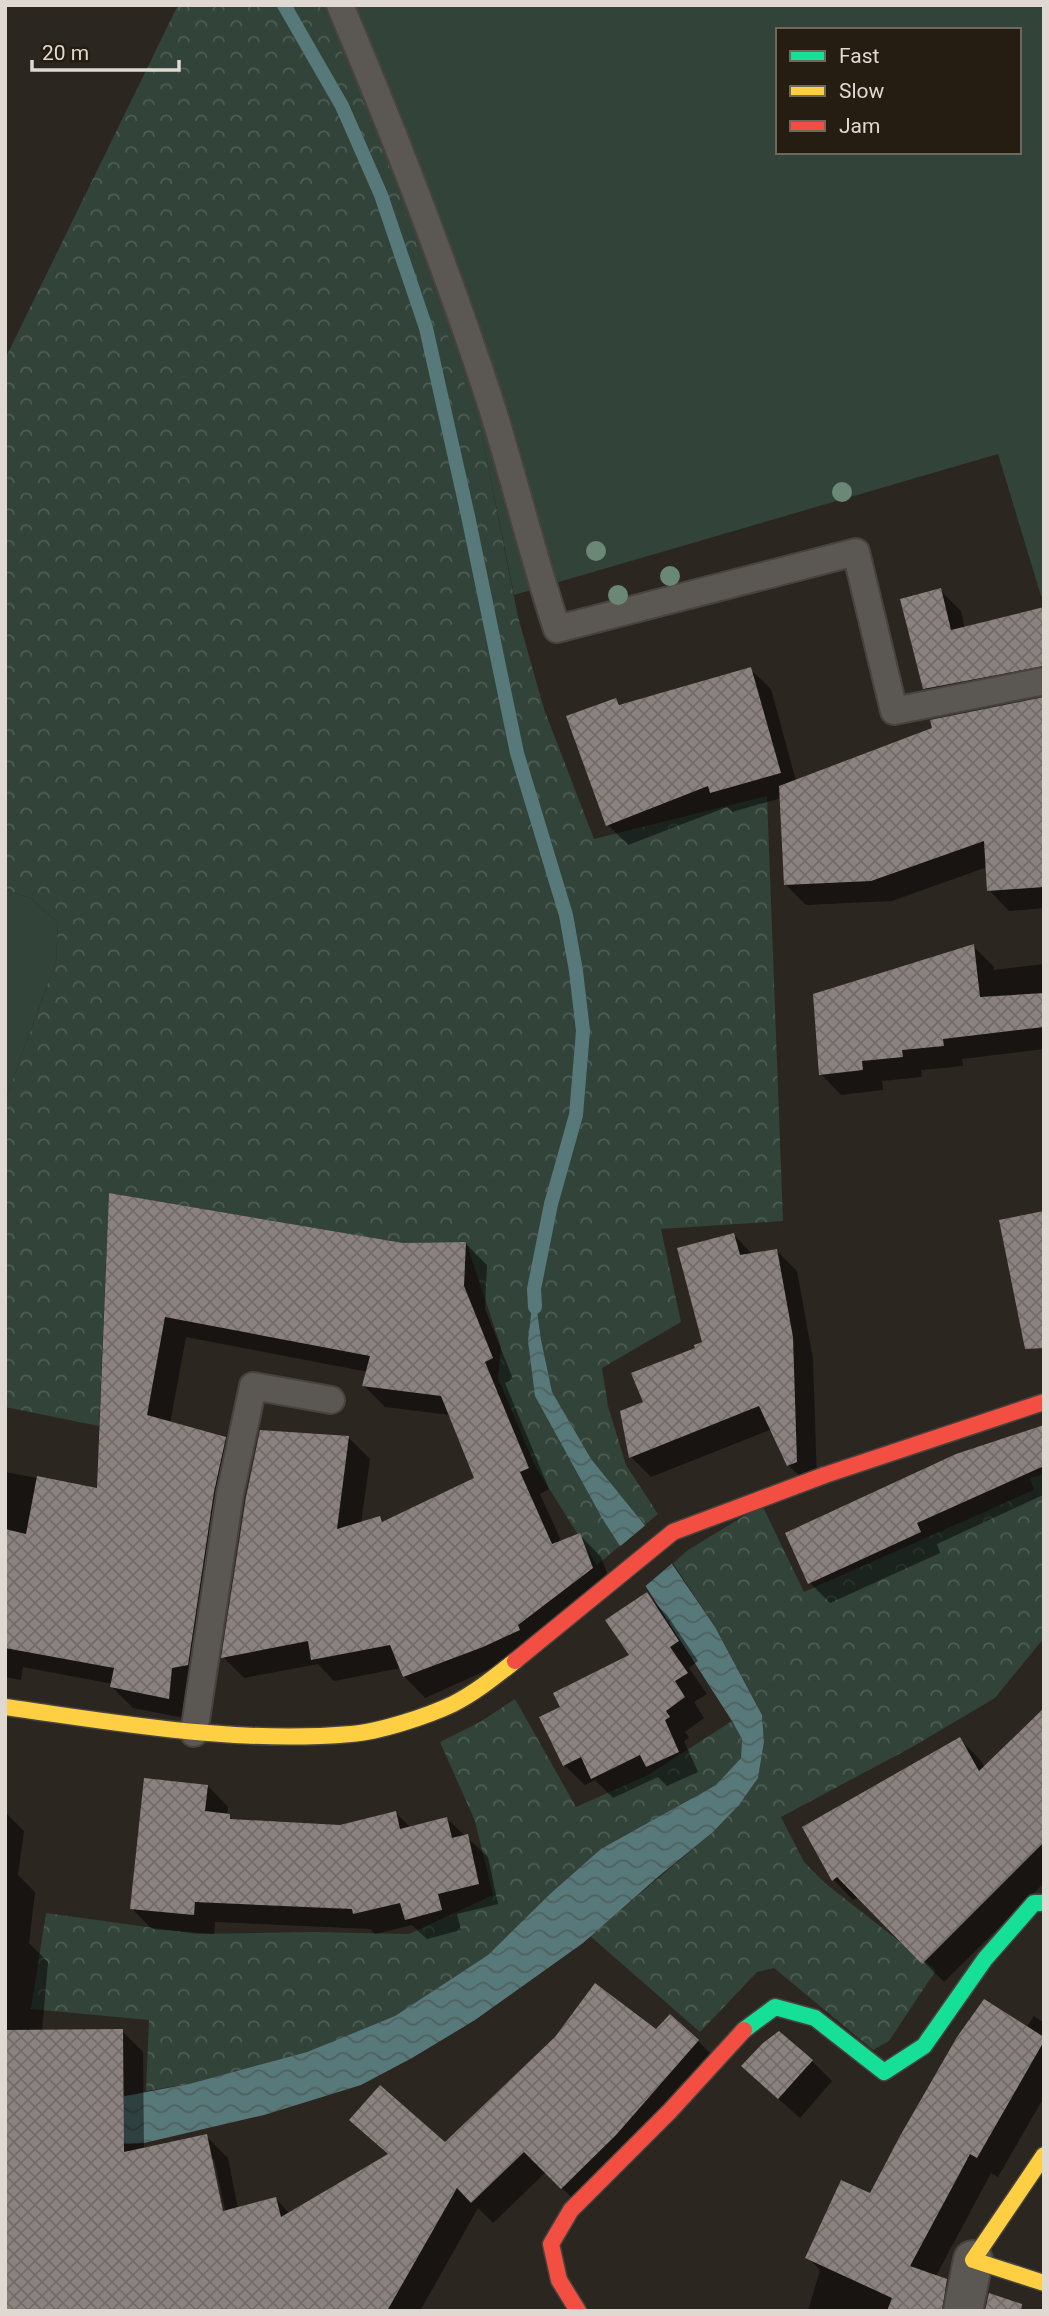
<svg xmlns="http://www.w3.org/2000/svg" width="1049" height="2316" font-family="Roboto,sans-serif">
  <defs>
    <pattern id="forest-crowns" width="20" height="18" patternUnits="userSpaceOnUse" patternTransform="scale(1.75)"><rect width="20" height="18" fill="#324339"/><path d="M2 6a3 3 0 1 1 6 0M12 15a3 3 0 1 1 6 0" fill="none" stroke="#4f5e55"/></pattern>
    <pattern id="water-waves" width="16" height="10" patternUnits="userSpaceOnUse" patternTransform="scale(1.75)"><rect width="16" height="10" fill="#587979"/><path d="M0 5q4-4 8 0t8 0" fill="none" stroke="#4f605f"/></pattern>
    <pattern id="building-cross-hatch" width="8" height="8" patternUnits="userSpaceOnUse" patternTransform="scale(1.75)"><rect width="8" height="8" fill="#8b827f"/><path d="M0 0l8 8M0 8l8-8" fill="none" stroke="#726b69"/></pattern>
  </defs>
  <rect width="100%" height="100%" fill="#2b2620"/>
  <g fill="#324339" fill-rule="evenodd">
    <path d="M 322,5 L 1044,5 L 1044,595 L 1041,596 L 998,454 L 514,595 L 481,431 ZM 778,30 L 1019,30 L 1019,152 L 778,152 Z"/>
    <polygon points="5,889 32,899 58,923 56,961 5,1101"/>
  </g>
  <g fill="url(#forest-crowns)">
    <polygon points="178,5 322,5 383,149 481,431 518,617 544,709 594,839 767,796 783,1221 661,1229 681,1322 602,1368 608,1406 626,1465 658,1514 597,1565 535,1466 498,1378 501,1347 466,1242 403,1243 109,1193 99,1426 5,1407 5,1101 56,961 58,923 32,899 5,889 5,359"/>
    <polygon points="1044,1474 1044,1638 995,1698 914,1746 781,1817 804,1862 826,1884 936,1970 889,2041 873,2050 774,1968 757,1972 700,2032 590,1936 713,1832 739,1805 758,1778 764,1742 762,1715 715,1627 673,1563 688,1550 762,1505 804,1592 1034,1490 1030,1478"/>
    <polygon points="515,1699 576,1807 648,1775 732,1721 742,1739 741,1758 716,1785 676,1807 550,1894 488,1955 395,2016 307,2052 189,2084 146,2091 149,2020 31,2009 46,1913 198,1934 312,1932 409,1934 493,1895 475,1821 440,1742 480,1722"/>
  </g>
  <polygon fill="url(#water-waves)" points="534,1289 541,1340 552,1392 591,1459 651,1533 715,1627 762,1715 764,1742 758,1778 739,1805 713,1832 659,1876 583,1943 475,2020 412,2058 361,2085 264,2115 144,2143 48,2147 98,2101 189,2084 307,2052 395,2016 488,1955 550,1894 601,1849 716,1785 741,1758 742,1739 732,1721 602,1518 535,1396 528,1341"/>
  <polygon fill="#2b2620" points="648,1523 675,1561 642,1589 617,1549"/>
  <g fill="#0007" fill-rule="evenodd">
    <polygon points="940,590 961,611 965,629 1044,609 1044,689 945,709 924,688"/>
    <polygon points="750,669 771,689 796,781 1044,699 1044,908 1009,911 989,890 987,867 892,901 806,905 785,884 781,798 732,812 727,807 628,845 608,825 616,700 622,706"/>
    <polygon points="973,946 994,967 994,970 1044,964 1044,1049 962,1059 963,1066 921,1070 922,1077 882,1081 883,1090 841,1095 821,1074"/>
    <polygon points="111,1195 403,1245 466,1244 487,1265 485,1309 513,1379 505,1383 549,1489 540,1494 562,1543 580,1535 601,1557 613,1589 538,1647 425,1698 404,1676 401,1668 334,1681 318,1664 244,1678 223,1657 349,1438 370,1459 361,1524 380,1518 384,1522 477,1479 450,1415 385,1407 364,1386 368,1372 186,1337 170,1424 225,1439 246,1460 189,1719 133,1708 112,1687 113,1684 23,1667 21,1680 5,1677 5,1472 98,1490"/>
    <polygon points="734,1235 753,1255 777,1251 797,1271 813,1359 817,1482 809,1485 788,1465 772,1429 651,1477 631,1457 645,1403 704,1343"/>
    <polygon points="1044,1427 1044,1497 1043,1495 937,1544 940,1553 830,1603 810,1583"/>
    <polygon points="646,1594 667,1615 698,1661 689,1668 707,1694 694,1702 704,1718 685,1732 689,1738 684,1741 698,1772 667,1786 658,1777 613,1798 595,1780 585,1785 564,1765 562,1708 632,1656"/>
    <polygon points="1044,1710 1044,1883 944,1982 859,1897 853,1900 833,1879 960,1739 980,1760 985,1768"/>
    <polygon points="208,1786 228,1807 227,1815 235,1821 341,1826 396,1813 411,1828 447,1819 488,1857 498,1904 457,1914 461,1930 427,1939 412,1925 375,1934 370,1929 215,1922 214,1934 152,1929 131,1908"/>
    <path d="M 5,1812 L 24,1831 L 18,1875 L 35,1892 L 29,1943 L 48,1962 L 42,2031 L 122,2031 L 143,2052 L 144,2149 L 206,2136 L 228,2158 L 238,2209 L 276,2199 L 290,2214 L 389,2156 L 352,2120 L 445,2144 L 657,2031 L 698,2041 L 719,2062 L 583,2209 L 546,2172 L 493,2223 L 478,2208 L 420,2311 L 5,2311 ZM 210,2159 L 214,2159 L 227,2219 L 223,2220 Z"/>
    <polygon points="1034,2016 1044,2023 1044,2097 998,2177 991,2173 936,2276 946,2280 967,2301 965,2311 808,2311 820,2270 807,2257 871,2195 1026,2028"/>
    <polygon points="812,2061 832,2081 800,2118 764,2086"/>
  </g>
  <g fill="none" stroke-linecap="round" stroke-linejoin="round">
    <polyline stroke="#587979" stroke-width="14" points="284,5 342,106 381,195 426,328 468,516 517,753 566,915 576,971 583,1031 576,1115 551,1204 534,1289 535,1307"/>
  </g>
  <g fill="url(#building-cross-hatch)">
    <polygon points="941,588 951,630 1044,607 1044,666 923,689 900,599"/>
    <polygon points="751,667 781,773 710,793 708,786 606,826 566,716 616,698 619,705"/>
    <polygon points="1044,697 1044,887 987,891 984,841 871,881 784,885 779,786 932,728 930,720"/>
    <polygon points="974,944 980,997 1044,993 1044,1027 943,1039 944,1046 902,1050 903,1057 862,1061 863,1070 819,1075 813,994"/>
    <polygon points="109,1193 403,1243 466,1242 464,1286 493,1358 485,1362 529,1468 520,1472 552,1544 580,1533 593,1568 518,1625 520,1630 483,1647 403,1677 390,1645 311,1660 308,1641 221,1658 246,1497 260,1430 349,1436 337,1529 380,1516 382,1522 474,1478 441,1396 362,1386 370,1356 165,1317 147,1415 226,1437 214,1492 188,1665 172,1668 169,1699 110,1687 114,1668 5,1648 5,1529 26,1534 37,1476 97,1488"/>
    <polygon points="1044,1211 1044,1348 1025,1349 999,1220"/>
    <polygon points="734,1233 740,1255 777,1249 793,1337 797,1462 787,1466 759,1406 629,1458 620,1411 643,1402 631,1373 695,1348 694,1345 702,1342 677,1248"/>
    <polygon points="1044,1425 1044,1466 917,1523 921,1532 808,1584 785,1533 956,1454"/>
    <polygon points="647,1592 679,1641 670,1647 688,1673 675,1681 685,1697 666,1711 670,1717 665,1720 679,1752 646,1767 640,1755 591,1779 581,1757 563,1766 539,1717 560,1707 553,1693 629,1655 605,1620"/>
    <polygon points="1044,1708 1044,1842 922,1964 837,1877 832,1881 802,1827 960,1737 979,1771"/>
    <polygon points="144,1778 208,1785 205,1811 230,1814 230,1819 340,1825 396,1811 400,1829 447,1817 452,1838 468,1834 479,1884 438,1894 442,1910 405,1920 400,1903 353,1914 352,1909 195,1902 194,1915 130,1909"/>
    <polygon points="595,1983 656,2029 670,2014 699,2040 616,2135 561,2189 524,2152 471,2203 457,2188 387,2311 5,2311 5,2030 123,2029 124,2152 207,2134 223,2211 276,2197 281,2217 388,2154 349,2120 380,2085 445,2142 555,2037"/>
    <polygon points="984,1999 1044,2037 1044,2041 977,2158 970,2154 910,2266 947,2279 942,2311 887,2311 892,2298 805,2258 841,2180 870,2193 900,2136 957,2037"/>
    <polygon points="779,2031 813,2060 778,2099 741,2066 763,2043"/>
    <polygon points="989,2293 1022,2304 1021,2311 985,2311"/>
  </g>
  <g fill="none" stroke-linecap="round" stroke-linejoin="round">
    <defs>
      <g id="lane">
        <path d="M 340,5 C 395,135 446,267 490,401 C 514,477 532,554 557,629 L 856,552 L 894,711 L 1044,681"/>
        <polyline points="194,1733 230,1494 253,1386 331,1400"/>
      </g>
      <polyline id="street" points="963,2311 973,2260"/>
      <polyline id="fast" points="744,2030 775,2007 815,2018 884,2072 924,2046 985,1959 1034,1903 1044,1903"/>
      <g id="slow">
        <path d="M 5,1707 C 120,1723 235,1744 351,1734 C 379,1732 428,1716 453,1704 C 475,1693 496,1676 515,1661"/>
        <polyline points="1044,2155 973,2260 1044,2283"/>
      </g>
      <g id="jam">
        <polyline points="515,1661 673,1532 825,1475 1044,1402"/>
        <polyline points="578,2311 559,2280 551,2244 571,2210 670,2111 744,2030"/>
      </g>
    </defs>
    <use href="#lane" stroke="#48433e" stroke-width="30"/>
    <use href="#street" stroke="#48433e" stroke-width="42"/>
    <use href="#fast" stroke="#48433e" stroke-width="19"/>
    <use href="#slow" stroke="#48433e" stroke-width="19"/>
    <use href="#jam" stroke="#48433e" stroke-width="19"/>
    <use href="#lane" stroke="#5b5752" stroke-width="26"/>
    <use href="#street" stroke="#5b5752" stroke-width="38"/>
    <use href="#fast" stroke="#16e098" stroke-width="16"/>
    <use href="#slow" stroke="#ffcf43" stroke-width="16"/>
    <use href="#jam" stroke="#f24e42" stroke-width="16"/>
  </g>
  <g fill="#6b8876">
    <circle cx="842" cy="492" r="10"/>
    <circle cx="596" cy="551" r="10"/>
    <circle cx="670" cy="576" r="10"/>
    <circle cx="618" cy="595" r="10"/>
  </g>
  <rect width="1049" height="2316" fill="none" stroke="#dfd9d2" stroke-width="14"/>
  <rect x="776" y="28" width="245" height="126" fill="#261d12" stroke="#70685f" stroke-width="2"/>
  <rect x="790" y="51" width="35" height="10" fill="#16e098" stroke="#70685f" stroke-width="2"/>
  <text x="839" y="63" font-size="21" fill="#dfd9d2">Fast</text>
  <rect x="790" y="86" width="35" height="10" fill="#ffcf43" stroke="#70685f" stroke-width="2"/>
  <text x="839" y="98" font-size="21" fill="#dfd9d2">Slow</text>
  <rect x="790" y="121" width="35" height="10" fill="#f24e42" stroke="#70685f" stroke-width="2"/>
  <text x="839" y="133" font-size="21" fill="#dfd9d2">Jam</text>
  <path d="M32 60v10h147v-10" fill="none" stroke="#dfd9d2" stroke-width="3.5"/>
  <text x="42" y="60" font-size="21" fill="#dfd9d2" stroke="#261d12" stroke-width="5" paint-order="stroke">20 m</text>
</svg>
